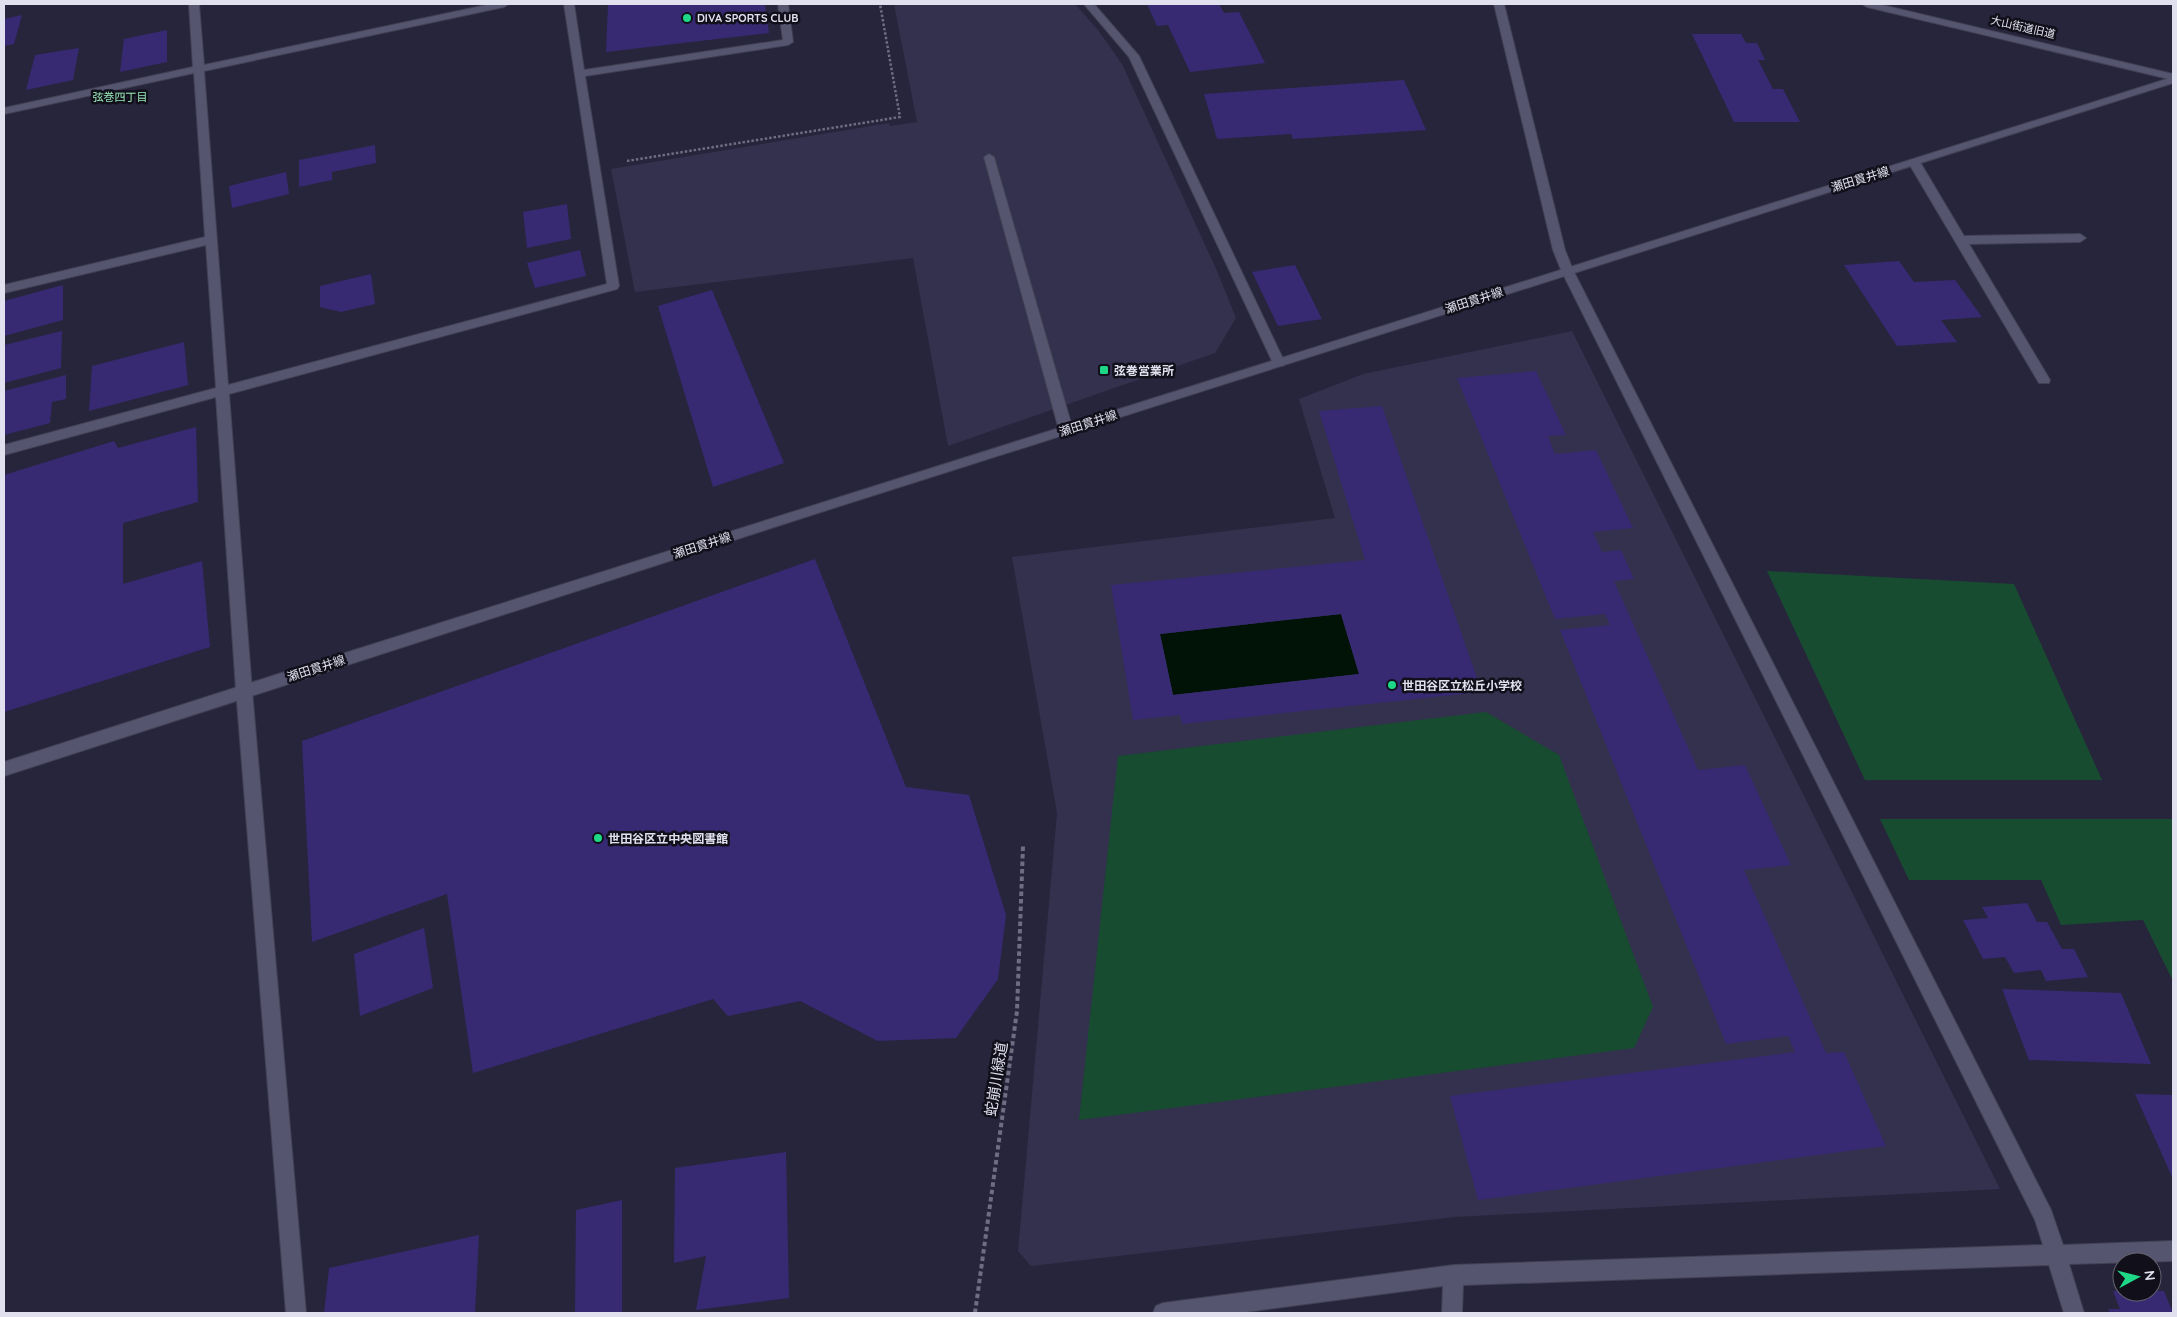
<svg xmlns="http://www.w3.org/2000/svg" width="2177" height="1317" font-family="Quicksand,'Noto Sans JP',sans-serif">
  <rect width="100%" height="100%" fill="#27253c"/>
  <g fill="#33314d">
    <polygon points="894,4 1075,4 1098,30 1122,64 1217,271 1236,318 1215,353 948,446 913,258 635,292 611,169 889,123 890,126 917,122"/>
    <polygon points="1572,331 2000,1189 1455,1217 1031,1266 1018,1251 1057,813 1012,557 1335,518 1299,399 1363,374"/>
  </g>
  <g fill="#184c31">
    <polygon points="1767,571 2014,584 2102,780 1865,780"/>
    <polygon points="1486,712 1559,755 1653,1007 1634,1048 1079,1120 1118,756"/>
    <polygon points="1880,819 2173,819 2173,981 2143,920 2061,925 2041,880 1909,880"/>
  </g>
  <polygon fill="#001306" points="1341,614 1359,674 1173,695 1160,634"/>
  <g fill="#372a72" fill-rule="evenodd">
    <polygon points="608,4 765,4 769,33 606,52"/>
    <polygon points="1147,4 1219,4 1224,13 1239,12 1265,63 1190,72 1168,25 1157,26"/>
    <polygon points="22,15 14,44 4,46 4,19"/>
    <polygon points="167,30 167,62 120,72 124,39"/>
    <polygon points="1692,34 1741,34 1746,43 1757,43 1765,60 1758,60 1773,89 1783,89 1800,122 1734,122"/>
    <polygon points="79,48 73,80 26,90 35,55"/>
    <polygon points="1404,80 1426,130 1293,139 1291,134 1217,139 1204,94"/>
    <polygon points="375,145 376,163 332,172 332,180 299,187 299,160"/>
    <polygon points="286,172 289,194 232,208 229,186"/>
    <polygon points="567,204 571,239 527,248 523,212"/>
    <polygon points="580,250 586,276 535,288 527,263"/>
    <polygon points="1899,261 1914,282 1955,280 1982,317 1941,320 1957,342 1897,346 1844,265"/>
    <polygon points="1295,265 1322,319 1278,326 1252,272"/>
    <polygon points="371,274 375,304 341,312 320,307 320,286"/>
    <polygon points="63,285 63,320 4,336 4,301"/>
    <polygon points="712,290 784,463 713,487 658,306"/>
    <polygon points="62,331 61,368 4,383 4,345"/>
    <polygon points="184,342 188,385 89,411 92,366"/>
    <polygon points="1536,371 1566,435 1548,436 1555,454 1596,450 1633,528 1593,532 1602,552 1621,550 1634,579 1614,581 1698,770 1745,765 1791,865 1744,870 1826,1053 1844,1052 1886,1146 1478,1200 1450,1096 1795,1052 1788,1036 1726,1044 1560,630 1610,625 1605,614 1555,619 1457,378"/>
    <polygon points="66,375 66,399 52,402 50,423 4,435 4,391"/>
    <path d="M 1382,406 L 1482,692 L 1182,724 L 1180,715 L 1133,720 L 1111,585 L 1365,560 L 1319,411 ZM 1341,614 L 1359,674 L 1173,695 L 1160,634 Z"/>
    <polygon points="196,427 198,502 123,523 123,584 202,561 210,647 4,712 4,475 114,441 118,448"/>
    <polygon points="815,559 906,787 969,795 1006,915 998,979 956,1038 878,1041 800,1001 728,1016 713,999 473,1073 447,894 312,942 302,741"/>
    <polygon points="2027,903 2037,922 2047,922 2062,949 2074,949 2088,977 2046,981 2041,970 2014,973 2005,957 1983,959 1963,920 1988,918 1982,907"/>
    <polygon points="424,928 433,988 360,1016 354,954"/>
    <polygon points="2002,989 2121,993 2151,1064 2029,1060"/>
    <polygon points="2135,1094 2173,1095 2173,1179"/>
    <polygon points="786,1152 789,1298 696,1310 706,1256 674,1263 675,1168"/>
    <polygon points="622,1200 622,1313 575,1313 576,1210"/>
    <polygon points="479,1235 475,1313 324,1313 329,1268"/>
    <polygon points="2113,1291 2164,1291 2173,1313 2110,1313 2108,1309 2120,1309"/>
  </g>
  <g fill="none" stroke-linecap="round" stroke-linejoin="round">
    <defs>
      <polygon id="lane" points="989,154 994,157 1073,430 1071,433 1061,433 1059,430 984,157"/>
      <g id="street">
        <polygon points="189,4 199,4 204,65 491,4 509,4 504,7 204,71 228,385 607,284 564,4 574,4 584,70 783,40 778,4 788,4 793,42 788,45 585,76 619,286 617,289 229,394 252,690 306,1313 286,1313 236,690 216,397 4,455 4,445 216,388 206,245 4,293 4,285 205,237 194,73 4,114 4,108 193,67"/>
        <polygon points="1084,4 1094,4 1139,56 1285,363 1283,366 1275,366 1273,363 1129,57"/>
        <polygon points="1494,4 1504,4 1565,250 1573,270 2051,1210 2063,1245 2173,1241 2173,1261 2069,1264 2084,1313 2064,1313 2049,1265 1463,1285 1462,1313 1442,1313 1443,1286 1238,1313 1153,1313 1156,1306 1163,1303 1454,1265 2043,1245 2035,1220 1561,270 1553,250"/>
        <polygon points="1862,4 1878,4 2173,74 2173,80 1867,7"/>
        <polygon points="1914,159 1920,162 1964,236 2080,234 2086,238 2080,242 1969,244 2050,380 2049,383 2039,383 1908,162"/>
      </g>
      <polygon id="secondary" points="2173,77 2173,83 818,513 4,776 4,762 275,675"/>
    </defs>
    <use href="#lane" stroke="#424054" stroke-width="2"/>
    <use href="#street" stroke="#424054" stroke-width="2"/>
    <use href="#secondary" stroke="#424054" stroke-width="2"/>
    <polyline stroke="#6f6d81" stroke-width="2.5" stroke-dasharray="2.5 2" stroke-linecap="butt" points="627,161 900,117 880,4"/>
    <polyline stroke="#6f6d81" stroke-width="4" stroke-dasharray="4.5 3" stroke-linecap="butt" points="975,1313 1017,1011 1023,846"/>
    <use href="#lane" fill="#56556f" fill-rule="evenodd"/>
    <use href="#street" fill="#56556f" fill-rule="evenodd"/>
    <use href="#secondary" fill="#56556f" fill-rule="evenodd"/>
  </g>
  <g fill="#1fd887" stroke="#11101a" stroke-width="2">
    <circle cx="687" cy="18" r="5"/>
    <rect x="1099" y="365" width="10" height="10" rx="2.5"/>
    <circle cx="1392" cy="685" r="5"/>
    <circle cx="598" cy="838" r="5"/>
  </g>
  <g text-anchor="middle" dominant-baseline="central" stroke-width="5" stroke-linejoin="round" paint-order="stroke">
    <g font-size="11" font-weight="bold" fill="#e0e0ef" stroke="#11101a" text-anchor="start">
      <text x="697" y="18">DIVA SPORTS CLUB</text>
    </g>
    <g font-size="11" fill="#e0e0ef" stroke="#11101a">
      <text transform="translate(2023 27) rotate(13)">大山街道旧道</text>
    </g>
    <g font-size="11" fill="#98e5b7" stroke="#11101a">
      <text x="120" y="97">弦巻四丁目</text>
    </g>
    <g font-size="12" fill="#e0e0ef" stroke="#11101a">
      <text transform="translate(1860 179) rotate(-17)">瀬田貫井線</text>
      <text transform="translate(1474 300) rotate(-18)">瀬田貫井線</text>
      <text transform="translate(1088 423) rotate(-18)">瀬田貫井線</text>
      <text transform="translate(702 545) rotate(-18)">瀬田貫井線</text>
      <text transform="translate(316 668) rotate(-18)">瀬田貫井線</text>
    </g>
    <g font-size="12" font-weight="bold" fill="#e0e0ef" stroke="#11101a" text-anchor="start">
      <text x="1114" y="370">弦巻営業所</text>
      <text x="1402" y="685">世田谷区立松丘小学校</text>
      <text x="608" y="838">世田谷区立中央図書館</text>
    </g>
    <g font-size="15" fill="#e0e0ef" stroke="#11101a">
      <text transform="translate(996 1079) rotate(-81)">蛇崩川緑道</text>
    </g>
  </g>
  <rect width="2177" height="1317" fill="none" stroke="#e0e0ef" stroke-width="10"/>
  <g transform="translate(2137 1277) rotate(83)"><circle r="24" fill="#11101a" stroke="#64636f"/>
  <path d="M0-4L9 19L0 12L-9 19Z" fill="#1fd887"/>
  <text y="-8" font-size="14" font-weight="bold" text-anchor="middle" fill="#e0e0ef">N</text>
  </g>
</svg>
